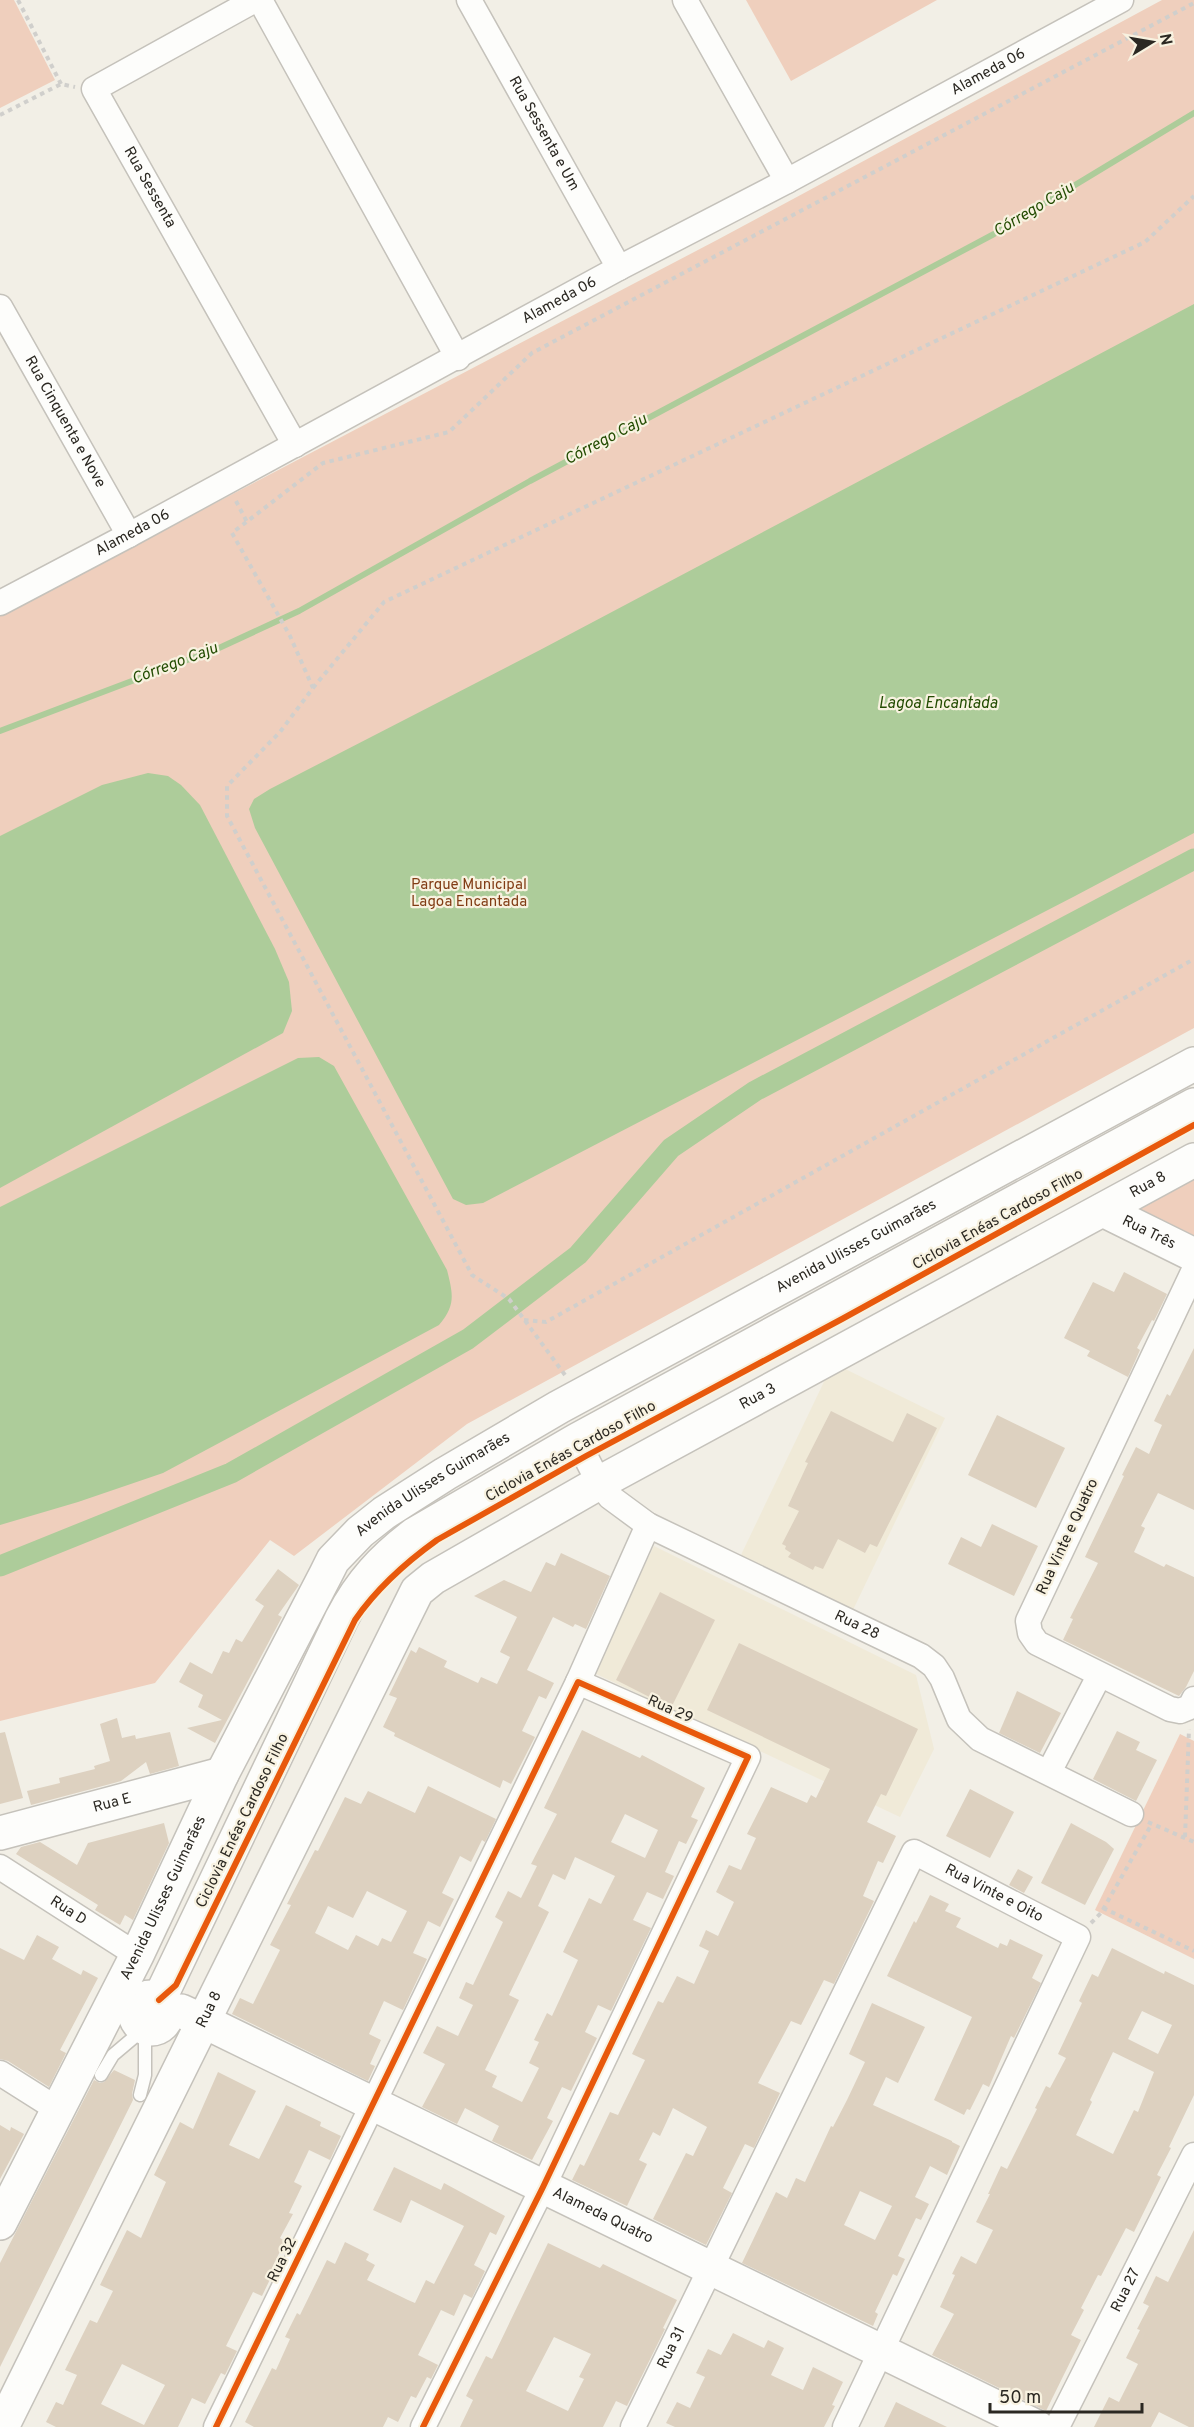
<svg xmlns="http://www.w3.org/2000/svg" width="1194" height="2427" font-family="Overpass,sans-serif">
  <rect width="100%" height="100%" fill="#f2efe6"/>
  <g fill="#f0ead8">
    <polygon points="833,1363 945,1418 852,1612 740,1557"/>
    <polygon points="654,1546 916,1675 934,1749 900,1817 592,1672"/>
  </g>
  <g fill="#efcfbd">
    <polygon points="0,0 14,0 55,80 0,108"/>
    <polygon points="746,0 937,0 791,81"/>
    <polygon points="1162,0 1194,0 1194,1028 467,1424 294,1556 270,1540 155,1683 0,1721 0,616 717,240"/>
    <polygon points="1194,1162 1194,1246 1124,1205"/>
    <polygon points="1180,1734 1194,1741 1194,1959 1095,1910"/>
  </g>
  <g fill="#adcc9a">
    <polygon points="1194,304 1194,833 1075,896 483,1203 466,1205 453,1199 255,828 249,809 254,799 270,789 540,650"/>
    <polygon points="148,773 168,776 181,785 200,805 275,949 289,982 292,1011 283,1033 0,1188 0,836 102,785"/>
    <path d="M 319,1057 L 334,1066 L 447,1270 C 453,1294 456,1305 439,1325 L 163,1473 L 78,1502 L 0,1525 L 0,1207 L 298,1058 Z"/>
  </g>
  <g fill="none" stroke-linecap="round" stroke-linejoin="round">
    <polyline stroke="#adcc9a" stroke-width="6" points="0,731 219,648 299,611 530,481 994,234 1194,113"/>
    <polyline stroke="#adcc9a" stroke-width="21" points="0,1566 231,1473 468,1339 578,1255 671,1148 755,1091 1194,859"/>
  </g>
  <g fill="#ddd1c0" fill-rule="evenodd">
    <polygon points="1124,1272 1167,1294 1154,1321 1152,1320 1137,1348 1140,1350 1128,1377 1087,1356 1090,1351 1064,1338 1093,1282 1114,1292"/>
    <polygon points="1194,1348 1194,1510 1158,1493 1141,1526 1145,1528 1134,1552 1164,1567 1166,1564 1194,1577 1194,1671 1186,1687 1179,1696 1063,1640 1073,1619 1070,1618 1098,1563 1085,1557 1124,1476 1122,1475 1136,1447 1149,1454 1162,1425 1154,1421 1167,1394 1170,1396"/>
    <polygon points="831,1411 893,1442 907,1413 937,1428 877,1547 870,1544 865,1553 838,1539 823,1569 815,1566 813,1570 788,1557 791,1553 785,1549 786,1546 782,1544 799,1511 788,1506 808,1463 805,1462"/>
    <polygon points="997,1415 1065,1448 1036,1508 968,1475"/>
    <polygon points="992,1524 1038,1546 1014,1596 948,1564 961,1537 981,1547"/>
    <polygon points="561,1553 610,1576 586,1629 575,1624 573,1627 553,1617 527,1670 554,1683 546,1699 539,1696 522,1731 535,1737 511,1784 503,1780 500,1788 394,1736 395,1733 383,1727 397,1698 389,1695 411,1650 416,1653 419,1647 447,1661 444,1667 478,1683 481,1677 497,1684 510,1657 500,1652 517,1617 474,1596 504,1580 531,1592 546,1562 555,1566"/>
    <polygon points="278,1569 299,1585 278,1615 282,1617 215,1743 187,1728 222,1720 198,1707 203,1695 179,1682 190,1662 212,1674 223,1651 229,1653 236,1639 242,1642 264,1606 255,1600"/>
    <polygon points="660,1592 715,1620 671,1708 616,1680"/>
    <polygon points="739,1643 918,1729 886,1796 881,1794 867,1822 896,1836 883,1863 878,1861 863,1896 874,1901 834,1984 824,1980 801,2025 791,2021 758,2083 780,2093 754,2148 745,2144 723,2188 732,2193 706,2245 653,2219 686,2153 693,2156 707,2127 673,2108 660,2136 653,2132 639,2160 647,2164 627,2206 572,2180 580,2164 584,2166 610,2112 618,2115 645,2060 632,2054 658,2001 663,2003 677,1976 694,1984 709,1951 699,1946 706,1930 718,1936 734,1902 716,1892 729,1865 741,1870 756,1838 747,1834 771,1787 807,1803 811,1795 816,1798 830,1769 707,1710"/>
    <polygon points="1017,1691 1061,1713 1040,1753 999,1733"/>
    <polygon points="117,1718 122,1738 135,1735 136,1739 170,1732 179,1766 150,1774 146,1762 121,1781 114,1783 31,1805 27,1791 60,1783 59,1778 95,1769 94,1766 110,1761 100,1724"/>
    <path d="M 582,1730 L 640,1758 L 642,1755 L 705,1788 L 691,1817 L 698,1820 L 686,1844 L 679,1841 L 665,1872 L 674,1876 L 663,1899 L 647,1892 L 633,1920 L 651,1928 L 611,2011 L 598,2005 L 585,2032 L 597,2038 L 571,2091 L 562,2087 L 547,2118 L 553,2121 L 532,2160 L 492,2141 L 499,2126 L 465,2108 L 457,2124 L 422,2107 L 445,2064 L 423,2053 L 437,2026 L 458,2036 L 473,2005 L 459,1998 L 466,1982 L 473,1985 L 503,1922 L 495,1917 L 508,1891 L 521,1898 L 537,1866 L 531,1864 L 557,1814 L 544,1808 ZM 625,1814 L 658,1830 L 645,1858 L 611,1842 ZM 575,1857 L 615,1876 L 601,1904 L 589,1898 L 563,1952 L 578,1960 L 552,2016 L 547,2013 L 534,2040 L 539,2042 L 529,2063 L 539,2068 L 522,2102 L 492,2087 L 497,2076 L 485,2070 L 519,2000 L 509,1995 L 549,1912 L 538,1906 L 553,1874 L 565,1880 Z"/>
    <polygon points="1117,1731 1140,1742 1136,1750 1157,1760 1136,1801 1093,1779"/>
    <polygon points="5,1732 23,1798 0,1804 0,1733"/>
    <path d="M 428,1786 L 496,1819 L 485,1842 L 482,1840 L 471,1862 L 460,1856 L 442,1893 L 454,1899 L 440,1927 L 428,1921 L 413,1953 L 427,1959 L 403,2010 L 384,2001 L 369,2034 L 381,2040 L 370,2064 L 375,2066 L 368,2081 L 232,2014 L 240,1998 L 253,2004 L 280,1950 L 270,1945 L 291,1905 L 287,1904 L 315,1850 L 318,1851 L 345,1797 L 361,1804 L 368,1791 L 415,1813 ZM 367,1891 L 407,1911 L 391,1942 L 382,1938 L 378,1946 L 356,1935 L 348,1950 L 315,1933 L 328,1906 L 353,1918 Z"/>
    <polygon points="970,1789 1014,1812 990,1858 946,1836"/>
    <polygon points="164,1823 169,1843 133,1920 125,1915 120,1925 95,1910 98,1905 16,1854 21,1847 40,1842 77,1865 88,1843"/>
    <polygon points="1071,1823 1106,1842 1114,1849 1085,1905 1041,1883"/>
    <polygon points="1018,1869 1033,1877 1024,1893 1009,1885"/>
    <polygon points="930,1895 949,1904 945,1911 961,1918 956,1927 998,1948 1000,1943 1007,1946 1010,1939 1043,1955 1032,1978 1041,1983 1014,2038 1011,2036 989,2087 983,2084 970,2110 967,2109 964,2115 934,2100 972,2017 887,1976 914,1921 916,1923"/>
    <polygon points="37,1935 59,1947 52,1959 81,1975 83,1970 98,1978 60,2050 66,2053 49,2087 8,2061 0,2059 0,1948 24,1960"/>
    <path d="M 1112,1948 L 1164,1974 L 1165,1971 L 1194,1985 L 1194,2095 L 1169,2147 L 1171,2148 L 1157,2175 L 1161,2177 L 1134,2232 L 1126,2228 L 1101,2276 L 1098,2275 L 1081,2308 L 1084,2310 L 1071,2335 L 1081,2340 L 1046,2411 L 932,2355 L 954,2314 L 940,2307 L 955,2275 L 952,2274 L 961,2256 L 976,2264 L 993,2230 L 976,2222 L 990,2194 L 988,2194 L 1001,2166 L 1007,2169 L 1037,2109 L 1035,2108 L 1046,2086 L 1050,2088 L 1066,2058 L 1058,2054 L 1082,2003 L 1079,2001 L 1092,1974 L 1098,1977 ZM 1142,2011 L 1172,2025 L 1158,2054 L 1128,2039 ZM 1113,2052 L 1154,2072 L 1138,2112 L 1134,2110 L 1113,2154 L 1076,2135 L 1092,2102 L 1090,2100 Z"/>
    <path d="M 872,2003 L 925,2027 L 898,2083 L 886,2077 L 873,2105 L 952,2141 L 952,2142 L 960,2146 L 947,2175 L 930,2166 L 915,2197 L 929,2204 L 921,2220 L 916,2218 L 898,2256 L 905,2259 L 897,2276 L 893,2274 L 875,2312 L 878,2314 L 873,2326 L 742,2263 L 776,2192 L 787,2198 L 796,2178 L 805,2182 L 831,2126 L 833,2127 L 847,2100 L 865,2062 L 849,2054 ZM 860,2191 L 892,2206 L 875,2240 L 844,2225 Z"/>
    <polygon points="114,2070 135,2080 132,2094 133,2100 0,2367 0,2263 94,2080 100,2083 104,2082"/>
    <path d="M 218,2072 L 256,2091 L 229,2145 L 259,2159 L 286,2105 L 321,2122 L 320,2126 L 341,2136 L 330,2160 L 309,2150 L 294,2182 L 302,2186 L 289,2213 L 293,2214 L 280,2238 L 285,2241 L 272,2268 L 275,2269 L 262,2296 L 253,2292 L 226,2346 L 237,2351 L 225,2375 L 221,2373 L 205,2404 L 192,2398 L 178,2427 L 56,2427 L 46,2422 L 56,2402 L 63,2405 L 77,2375 L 65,2370 L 90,2320 L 97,2323 L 113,2291 L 100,2285 L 127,2230 L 141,2238 L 166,2182 L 154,2175 L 180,2122 L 193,2129 ZM 122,2364 L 165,2385 L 144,2425 L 101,2404 Z"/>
    <polygon points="0,2125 10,2131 11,2127 24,2134 0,2179"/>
    <polygon points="394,2167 441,2190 444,2183 505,2216 496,2235 490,2232 474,2265 485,2271 472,2298 464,2294 454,2316 441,2310 418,2355 438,2365 431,2379 427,2377 416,2398 411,2396 398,2422 388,2417 383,2427 254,2427 245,2422 272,2368 276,2370 290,2339 285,2337 297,2313 300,2315 327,2260 335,2264 345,2242 369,2254 366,2260 375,2265 367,2280 408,2300 415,2303 426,2280 434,2284 464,2226 411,2200 401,2223 373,2210"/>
    <polygon points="1194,2230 1194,2427 1189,2427 1159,2412 1151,2427 1094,2427 1109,2397 1119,2402 1138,2364 1126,2358 1140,2330 1137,2329 1149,2306 1143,2303 1156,2276 1168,2282"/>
    <path d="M 548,2243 L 600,2268 L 603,2264 L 677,2300 L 663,2328 L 665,2329 L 627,2406 L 616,2401 L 603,2427 L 460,2427 L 473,2400 L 466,2396 L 486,2356 L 492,2359 ZM 554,2337 L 591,2354 L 579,2377 L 584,2379 L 568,2411 L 526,2391 Z"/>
    <polygon points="733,2333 764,2348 768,2340 784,2348 771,2375 803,2390 813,2367 843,2382 832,2405 835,2406 824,2427 675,2427 666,2423 677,2402 690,2408 705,2377 696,2373 708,2349 721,2355"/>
    <polygon points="896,2402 947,2427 884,2427"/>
  </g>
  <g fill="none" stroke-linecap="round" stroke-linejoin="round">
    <defs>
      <polyline id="lane" points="101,2075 113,2055 145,2028 145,2075 140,2095"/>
      <g id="street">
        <path id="s1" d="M 255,0 L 94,89 L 295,445"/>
        <polyline points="260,0 458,358"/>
        <path id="s2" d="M 469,0 L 619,268"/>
        <polyline points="685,0 787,181"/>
        <path id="s3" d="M 0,307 L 129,535"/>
        <path id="s4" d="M 0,603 L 129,535 L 619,268 L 787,181 L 1121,0"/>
        <polyline points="1194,1270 1028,1621 1030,1633 1037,1643 1170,1709 1180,1711 1190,1707 1194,1699"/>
        <path id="s5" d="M 577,1440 L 599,1483 L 610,1497 L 648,1525 L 921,1656 L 934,1666 L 942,1678 L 959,1719 L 980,1739 L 1131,1814"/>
        <polyline points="578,1682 648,1525"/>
        <polyline points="1049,1772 1099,1676"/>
        <path id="s6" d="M 0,1867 L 137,1955"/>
        <polyline points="0,2073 57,2109"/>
        <polyline points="216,2427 578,1682 748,1757 543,2187 423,2427"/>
        <path id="s7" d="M 633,2427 L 914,1852 L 1078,1937 L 845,2427"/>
        <path id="s8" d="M 1057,2427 L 1194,2155"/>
      </g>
      <g id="secondary">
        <path id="s9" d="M 1103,1210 L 1194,1255"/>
        <path id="s10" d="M 0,1833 L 222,1774"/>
        <circle cx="151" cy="2013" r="16"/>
        <path d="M 159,2000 L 342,1618 C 360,1583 383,1558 415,1534 L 577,1440 L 1194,1105"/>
        <path id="s11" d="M 167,2013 L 181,2011 L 203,2021 L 1037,2427"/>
        <path id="s12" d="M 0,2223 L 137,1955 L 222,1774 L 326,1574 L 333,1560 L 360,1532 L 384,1513 L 445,1474 L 559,1407 L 1194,1064"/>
        <path id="s13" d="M 2,2427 L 417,1591 L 433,1578 L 599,1483 L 1194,1160"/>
      </g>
    </defs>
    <use href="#lane" stroke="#c5c2bb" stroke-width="15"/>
    <use href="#street" stroke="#c5c2bb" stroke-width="27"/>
    <use href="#secondary" stroke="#c5c2bb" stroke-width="36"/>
    <g stroke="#d0cfcc" stroke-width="4" stroke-dasharray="4.5 4.5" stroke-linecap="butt">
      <polyline points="18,0 61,84"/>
      <polyline points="0,115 61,84 75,87"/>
      <polyline points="236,501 247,522"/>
      <polyline points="313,688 384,602 1145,242 1194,196"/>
      <polyline points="524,1320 546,1322 1194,959"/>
      <polyline points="565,1375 509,1299 472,1275 227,816 227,786 280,732 313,688 290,636 232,533 323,463 449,432 532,353 1194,3"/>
      <polyline points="1148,1822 1194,1842"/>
      <polyline points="1185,1837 1189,1729"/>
      <polyline points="1103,1908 1194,1951"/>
      <polyline points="1091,1923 1101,1913 1150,1827"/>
    </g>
    <use href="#lane" stroke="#fdfdfb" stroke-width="12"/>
    <use href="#street" stroke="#fdfdfb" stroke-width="24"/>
    <use href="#secondary" stroke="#fdfdfb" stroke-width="33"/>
    <defs>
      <g id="cycleway">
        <path d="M 159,2000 L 176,1985 L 355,1620 C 377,1588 405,1563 437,1540 L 586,1456 L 842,1319 L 1194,1125"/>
        <polyline points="216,2427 578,1682 748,1757 543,2187 423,2427"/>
      </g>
    </defs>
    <use href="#cycleway" stroke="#f8f2e0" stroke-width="10"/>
    <use href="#cycleway" stroke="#e8590c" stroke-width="6"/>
  </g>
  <g text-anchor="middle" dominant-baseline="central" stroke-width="4.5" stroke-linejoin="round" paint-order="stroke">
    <g font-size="15" fill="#2b2822" stroke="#f8f2e0">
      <text stroke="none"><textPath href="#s4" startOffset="1122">Alameda 06</textPath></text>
      <text stroke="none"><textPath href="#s2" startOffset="153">Rua Sessenta e Um</textPath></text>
      <text stroke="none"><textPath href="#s1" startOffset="297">Rua Sessenta</textPath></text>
      <text stroke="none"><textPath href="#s4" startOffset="636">Alameda 06</textPath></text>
      <text stroke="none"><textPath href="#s3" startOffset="132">Rua Cinquenta e Nove</textPath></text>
      <text stroke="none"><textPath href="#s4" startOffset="150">Alameda 06</textPath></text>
      <text stroke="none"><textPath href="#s13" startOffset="1770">Rua 8</textPath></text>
      <text transform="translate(998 1220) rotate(-29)">Ciclovia Enéas Cardoso Filho</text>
      <text stroke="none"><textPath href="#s9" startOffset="51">Rua Três</textPath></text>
      <text stroke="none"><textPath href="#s12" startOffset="1354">Avenida Ulisses Guimarães</textPath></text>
      <text stroke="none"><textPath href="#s13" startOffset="1326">Rua 3</textPath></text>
      <text transform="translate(571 1452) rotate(-29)">Ciclovia Enéas Cardoso Filho</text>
      <text stroke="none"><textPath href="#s12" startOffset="868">Avenida Ulisses Guimarães</textPath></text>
      <text transform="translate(1068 1537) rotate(-65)">Rua Vinte e Quatro</text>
      <text stroke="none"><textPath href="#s5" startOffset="345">Rua 28</textPath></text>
      <text transform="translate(670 1710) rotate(24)">Rua 29</text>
      <text stroke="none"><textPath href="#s10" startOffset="116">Rua E</textPath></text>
      <text transform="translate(243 1821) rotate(-64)">Ciclovia Enéas Cardoso Filho</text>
      <text stroke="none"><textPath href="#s7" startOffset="730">Rua Vinte e Oito</textPath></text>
      <text stroke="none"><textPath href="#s12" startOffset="364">Avenida Ulisses Guimarães</textPath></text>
      <text stroke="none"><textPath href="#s6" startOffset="81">Rua D</textPath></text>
      <text stroke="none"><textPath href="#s13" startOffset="466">Rua 8</textPath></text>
      <text stroke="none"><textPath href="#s11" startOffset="483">Alameda Quatro</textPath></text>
      <text transform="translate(283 2260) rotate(-64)">Rua 32</text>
      <text stroke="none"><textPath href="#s8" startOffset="153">Rua 27</textPath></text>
      <text stroke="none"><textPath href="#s7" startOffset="88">Rua 31</textPath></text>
    </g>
    <g font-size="15" fill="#813c14" stroke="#f8f2e0">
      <text x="469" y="885">Parque Municipal<tspan x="469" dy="17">Lagoa Encantada</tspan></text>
    </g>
    <g font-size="16" font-style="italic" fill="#234c02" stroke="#f8f2e0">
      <text transform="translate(1034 210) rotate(-31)">Córrego Caju</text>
      <text transform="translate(606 440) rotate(-28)">Córrego Caju</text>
      <text transform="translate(175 664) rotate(-21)">Córrego Caju</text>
      <text x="938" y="704">Lagoa Encantada</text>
    </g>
  </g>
  <g transform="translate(1152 42) rotate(79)" stroke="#f8f2e0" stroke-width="4.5" paint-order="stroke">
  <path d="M0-4.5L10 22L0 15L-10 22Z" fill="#2b2822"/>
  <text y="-9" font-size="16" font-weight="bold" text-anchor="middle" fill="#2b2822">N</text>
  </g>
  <path d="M990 2403v9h152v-9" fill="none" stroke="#2b2822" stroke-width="3"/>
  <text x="999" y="2403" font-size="18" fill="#2b2822" stroke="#f8f2e0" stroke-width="4.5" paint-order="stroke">50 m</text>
</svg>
